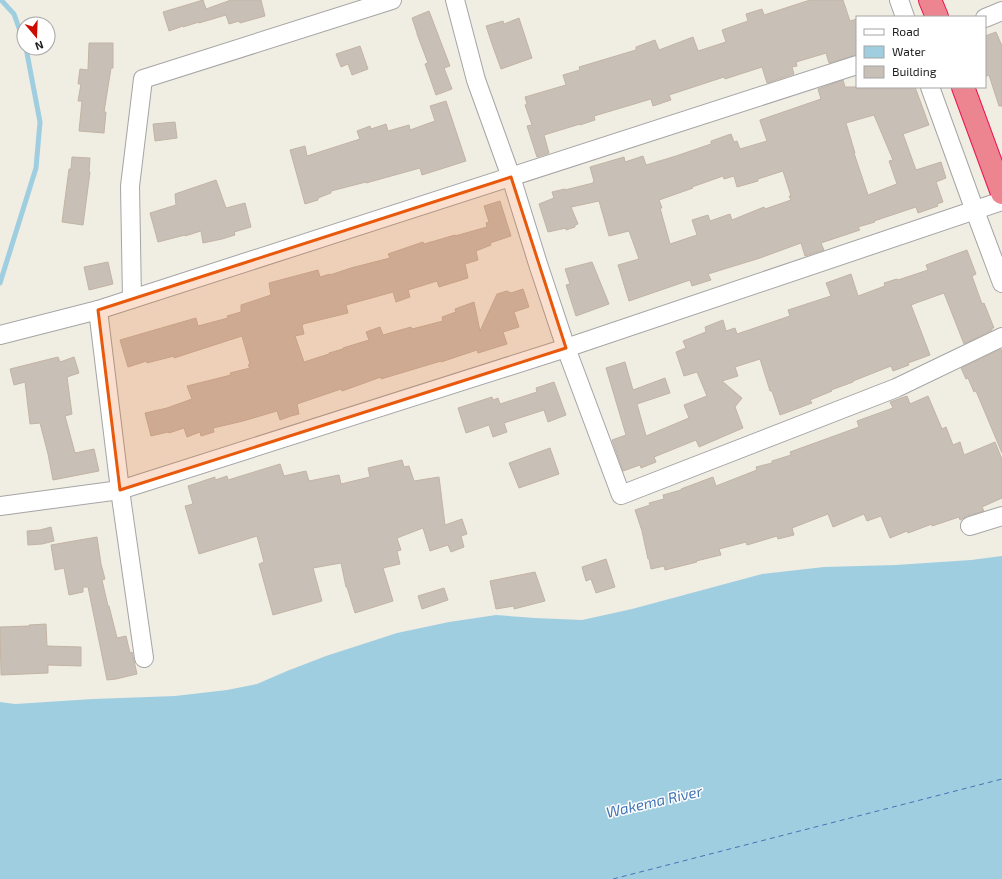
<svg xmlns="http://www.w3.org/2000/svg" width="1002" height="879" font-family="'Exo 2',sans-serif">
  <rect width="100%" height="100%" fill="#f0ede3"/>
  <polygon fill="#a0cee1" points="1002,556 1002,879 0,879 0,702 15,704 93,699 175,696 227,690 257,684 287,671 326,656 397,633 449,622 496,615 535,618 582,620 632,609 762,574 824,567 896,565 971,560"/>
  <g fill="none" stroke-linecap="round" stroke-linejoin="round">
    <g stroke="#a0cee1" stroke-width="5">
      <polyline points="1,0 14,14 24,42"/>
      <polyline points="0,283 36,168 40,122 26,48"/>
    </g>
    <polyline stroke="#4375b5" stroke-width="1" stroke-dasharray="5 4" stroke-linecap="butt" points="613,879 1002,779"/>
  </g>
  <g fill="#c8bfb6" stroke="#c3b4a4" fill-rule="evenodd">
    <polygon points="203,0 206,9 231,0 261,0 265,16 240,23 239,21 229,24 226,15 199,23 199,22 183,27 183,26 169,31 163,12"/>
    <polygon points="810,0 843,0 850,21 857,19 857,55 829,63 826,53 823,54 796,62 797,66 792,67 794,74 767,83 762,67 725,79 724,77 669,95 671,100 653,106 651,99 594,116 595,120 580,125 580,124 544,135 549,153 537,157 527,126 532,125 525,105 527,104 525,97 566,85 563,75 580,70 579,67 636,50 636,47 655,40 659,50 693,37 698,51 726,42 722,30 748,21 746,14 762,9 764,15"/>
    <polygon points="429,11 450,66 444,68 452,89 436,95 425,64 428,63 417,34 417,33 412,18"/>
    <polygon points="519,18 532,58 501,69 492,44 486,26 503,21 504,24"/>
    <polygon points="996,32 1002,46 1002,106 999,106 989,75 985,77 985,36"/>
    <polygon points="89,43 113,43 113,68 111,68 104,112 106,112 104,133 79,131 82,101 78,101 81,84 78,84 80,69 88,70"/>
    <polygon points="360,46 368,69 352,75 348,64 341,67 336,54"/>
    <path d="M 843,80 L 845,87 L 915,87 L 929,125 L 903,134 L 916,170 L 941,162 L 946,178 L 936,182 L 943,202 L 937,204 L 938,206 L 918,213 L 916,207 L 874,221 L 875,222 L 858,227 L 860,230 L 821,243 L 824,250 L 805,256 L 801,243 L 760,258 L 708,274 L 711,280 L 692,286 L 690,280 L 629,301 L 618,265 L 639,259 L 629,231 L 609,236 L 599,201 L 571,207 L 578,224 L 575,225 L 575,227 L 566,230 L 566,228 L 548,232 L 539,204 L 554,198 L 552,192 L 565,189 L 565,190 L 593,183 L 593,182 L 594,181 L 590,167 L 624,157 L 625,162 L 643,156 L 646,165 L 676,156 L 711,144 L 711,141 L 731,134 L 734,142 L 737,141 L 740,149 L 767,141 L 760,121 L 760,120 L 821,99 L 818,89 ZM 874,115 L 893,160 L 889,161 L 897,184 L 868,195 L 854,153 L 855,153 L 846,123 ZM 783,171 L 791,196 L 789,196 L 791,200 L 765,209 L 764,207 L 732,220 L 730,214 L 710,221 L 708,215 L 692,220 L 697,235 L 670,244 L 660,208 L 662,208 L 659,200 L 693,188 L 692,187 L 723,176 L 724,179 L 734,176 L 737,187 L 758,181 L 758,179 Z"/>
    <polygon points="446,101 466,161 422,175 420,168 366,183 366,182 331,191 331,193 318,198 318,200 305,204 290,150 305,146 307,156 360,139 357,131 370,126 371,129 386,124 388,131 409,125 410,130 435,121 430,106"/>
    <polygon points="175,122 177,138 155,141 153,124"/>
    <polygon points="72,157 90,158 89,172 90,172 83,225 62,222 69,169 71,169"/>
    <polygon points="216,180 226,208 245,203 251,227 234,232 235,235 222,239 203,243 201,231 185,236 185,235 158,242 150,213 176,205 175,194"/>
    <polygon points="500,201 511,236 490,243 491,245 476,251 478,260 465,264 468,278 439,287 437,281 408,290 410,297 396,302 393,292 346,305 348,313 303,324 303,325 302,325 304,334 295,336 304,362 329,354 329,353 343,349 343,348 369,340 366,332 380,327 383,335 411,327 412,329 443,321 442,317 456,312 455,309 474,302 480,331 497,294 507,291 511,293 523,289 529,307 514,312 519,327 503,332 507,344 478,353 477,350 441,362 441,361 381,379 381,377 342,391 341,389 297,404 299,414 291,416 280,420 277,411 243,421 213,428 214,432 201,436 200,432 187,437 184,428 169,433 168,432 151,436 145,413 167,408 192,399 187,386 231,375 230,373 250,368 248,365 250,364 242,336 174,358 174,356 147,363 147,361 128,367 120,340 196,318 198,326 228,318 227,316 241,312 241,305 271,295 269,283 318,270 320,277 330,274 330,275 351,268 390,258 388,254 423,242 424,244 438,240 455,235 455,236 487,227 486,223 489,222 484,206"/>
    <polygon points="967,250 976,274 972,276 982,304 984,303 994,328 992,328 992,330 964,344 944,293 916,303 911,305 930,355 908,363 909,365 893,371 891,366 853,381 853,382 831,390 832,391 810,400 812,403 780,415 772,391 770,391 760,359 735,367 738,376 722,381 742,398 735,407 743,428 699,447 696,440 654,457 656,462 641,468 640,465 623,471 612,440 626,435 606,368 625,362 633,390 665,378 670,393 637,404 646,436 689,418 684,405 707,396 697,372 684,376 676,352 686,348 683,341 706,332 705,327 723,320 726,331 735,328 737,334 790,316 788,310 831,296 826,283 851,274 858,296 885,286 884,283 897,279 898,280 928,270 926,265"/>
    <polygon points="108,262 113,284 89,290 84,267"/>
    <polygon points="592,262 609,304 576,316 566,285 570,284 565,269"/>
    <polygon points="1001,349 1002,352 1002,453 976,391 974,392 968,378 966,379 961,368"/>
    <polygon points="58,357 60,362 74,357 79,373 67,377 72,414 65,416 75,453 94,449 99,471 53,480 48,454 40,423 30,424 25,382 14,385 10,369"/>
    <polygon points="554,382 566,415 548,422 544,410 504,423 507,432 493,437 489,425 466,433 458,408 492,397 493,400 498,398 500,404 537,392 536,388"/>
    <polygon points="907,396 910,404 928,396 942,429 946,427 953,445 960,442 964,455 995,442 1002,459 1002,498 982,507 984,511 967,516 962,519 960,520 959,517 932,526 932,524 908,533 907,531 890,538 881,516 867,521 864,514 833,527 828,514 792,528 794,535 778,539 777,536 747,545 746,542 719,549 721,555 696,561 697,562 665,570 664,566 651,569 649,559 648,559 642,531 635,510 650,505 649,503 664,499 663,495 681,490 681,489 713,477 716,486 757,470 756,467 772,463 772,461 791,455 790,452 859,427 857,421 893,408 890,402"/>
    <polygon points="550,448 559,474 519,488 509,463"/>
    <polygon points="402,460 404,467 409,466 414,481 439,477 445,525 462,519 467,534 461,536 464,547 451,552 448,545 430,551 423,528 397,538 401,550 397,551 400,564 383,568 393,601 355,613 347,587 346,587 341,563 313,568 322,601 273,615 259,564 264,562 257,536 199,554 185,506 193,504 188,486 215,477 215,480 227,476 228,480 280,464 284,476 306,471 309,481 339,475 341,484 370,477 368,468"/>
    <polygon points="51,527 54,541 42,544 28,545 27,531 40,530"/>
    <polygon points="97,537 101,564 105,579 102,580 108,606 109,606 117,638 126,636 130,653 132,652 137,674 116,679 107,680 88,587 83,587 83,592 69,595 64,568 55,570 51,545"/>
    <polygon points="606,559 615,587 596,593 591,579 586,581 582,567"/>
    <polygon points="535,572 545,601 514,609 514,606 496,609 490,581"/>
    <polygon points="444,588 448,600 422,609 418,596"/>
    <polygon points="46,624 47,646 81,647 81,666 48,665 48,673 1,675 0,627 29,626 29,625"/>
  </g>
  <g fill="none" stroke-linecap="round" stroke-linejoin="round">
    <defs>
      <g id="street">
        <polyline points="455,0 476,80 511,177 538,264 566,348 621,495 896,388 1002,337"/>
        <polyline points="899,0 905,17"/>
        <polyline points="985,18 1002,11"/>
        <polyline points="930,87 975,211 1002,283"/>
        <polyline points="132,299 130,186 143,79 392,0"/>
        <polyline points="98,310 120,490 144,658"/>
        <polyline points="0,335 98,310 857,65"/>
        <polyline points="0,506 120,490 566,348 1002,201"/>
        <polyline points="970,526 1002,516"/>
      </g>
      <g id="highway">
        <polyline points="930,0 937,17"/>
        <polyline points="963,87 1002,193"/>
      </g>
    </defs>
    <use href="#street" stroke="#a5a5a5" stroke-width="20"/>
    <use href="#highway" stroke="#e81650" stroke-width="24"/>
    <use href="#street" stroke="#fff" stroke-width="18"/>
    <use href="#highway" stroke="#ed8591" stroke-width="22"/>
  </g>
  <path fill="#e8590c" fill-opacity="0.2" stroke="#e8590c" stroke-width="3" stroke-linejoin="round" d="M 511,177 L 566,348 L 120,490 L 98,310 Z"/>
  <g text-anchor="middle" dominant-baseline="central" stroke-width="3" stroke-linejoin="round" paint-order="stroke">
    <g font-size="15" font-style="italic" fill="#4375b5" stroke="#fff">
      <text transform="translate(654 801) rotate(-13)">Wakema River</text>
    </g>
  </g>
  <rect x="856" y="16" width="130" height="72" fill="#ffffff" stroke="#a5a5a5"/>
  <rect x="864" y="29" width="20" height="6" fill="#ffffff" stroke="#a5a5a5"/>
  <text x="892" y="36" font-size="12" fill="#1e1e1e">Road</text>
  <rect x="864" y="46" width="20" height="12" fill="#a0cee1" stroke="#a5a5a5"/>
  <text x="892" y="56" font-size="12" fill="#1e1e1e">Water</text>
  <rect x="864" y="66" width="20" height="12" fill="#c8bfb6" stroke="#a5a5a5"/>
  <text x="892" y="76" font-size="12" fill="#1e1e1e">Building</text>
  <g transform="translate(36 36) rotate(161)"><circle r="19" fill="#ffffff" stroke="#a5a5a5"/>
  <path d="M0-3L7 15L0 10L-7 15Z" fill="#cc0d00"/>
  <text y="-6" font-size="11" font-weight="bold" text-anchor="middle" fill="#1e1e1e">N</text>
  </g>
</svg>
